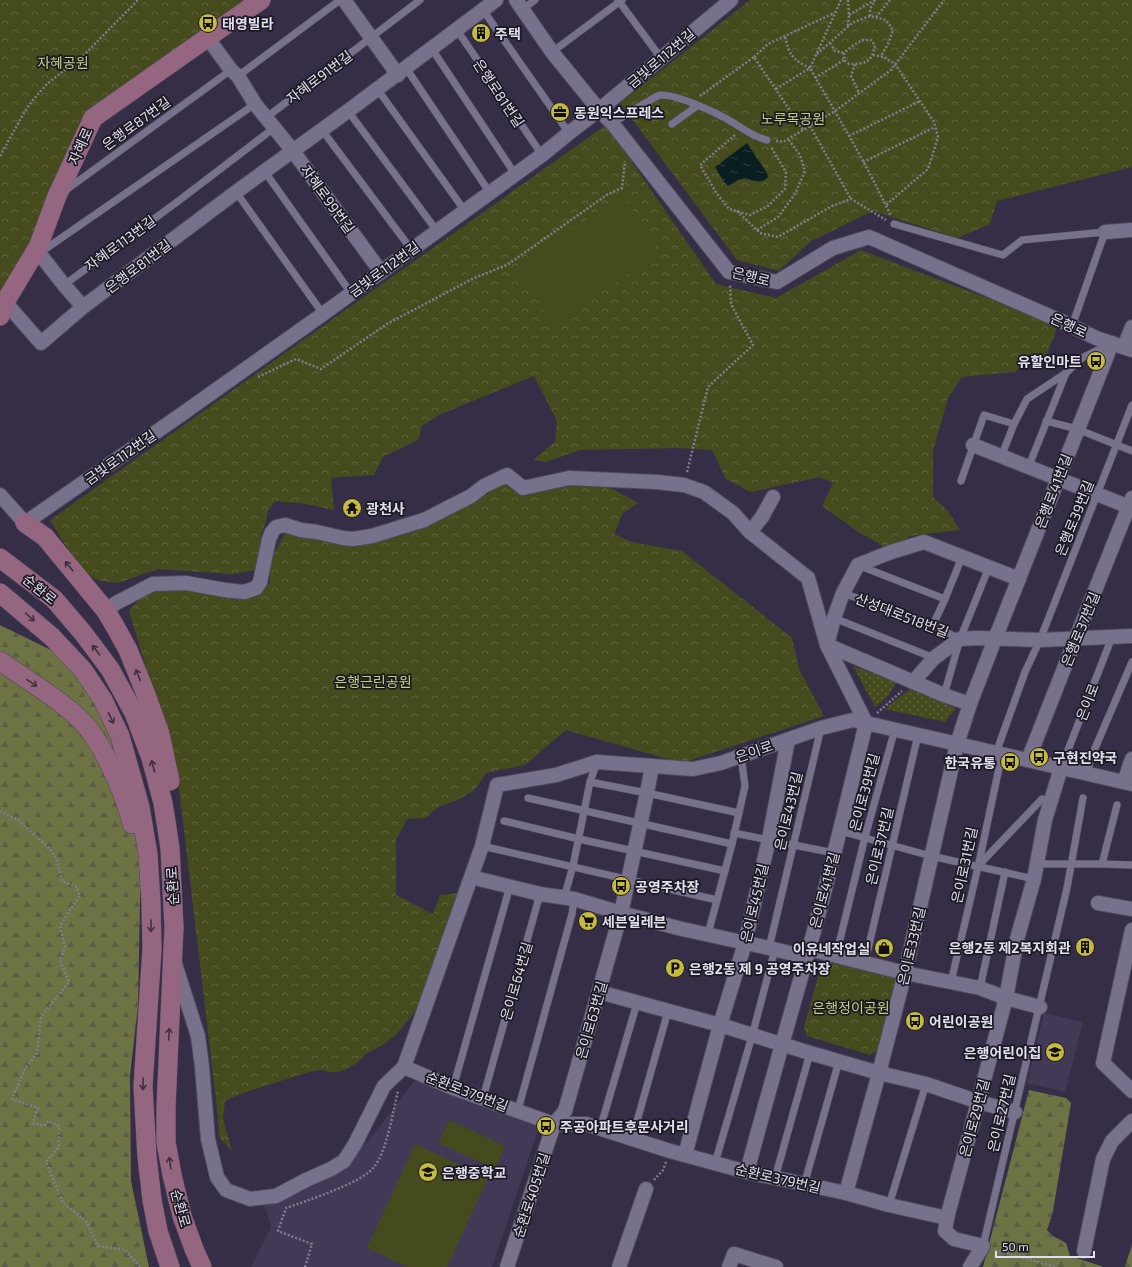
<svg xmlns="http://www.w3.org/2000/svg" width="1132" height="1267" font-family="'Exo 2','Noto Sans KR',sans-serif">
  <defs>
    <pattern id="grass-dots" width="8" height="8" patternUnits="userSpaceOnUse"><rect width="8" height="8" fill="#464b1d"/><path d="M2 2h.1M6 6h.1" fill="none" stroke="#60643e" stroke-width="1.8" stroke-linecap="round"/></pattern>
    <pattern id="forest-firs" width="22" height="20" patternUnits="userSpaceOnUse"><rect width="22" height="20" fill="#6e7343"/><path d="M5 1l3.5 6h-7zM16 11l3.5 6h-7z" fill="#5b5d45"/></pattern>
    <pattern id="park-crowns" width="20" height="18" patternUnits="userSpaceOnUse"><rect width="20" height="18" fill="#464b1d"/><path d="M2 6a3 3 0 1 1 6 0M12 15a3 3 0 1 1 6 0" fill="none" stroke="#60643e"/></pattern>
    <pattern id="water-ripples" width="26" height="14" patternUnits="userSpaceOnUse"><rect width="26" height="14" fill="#091e20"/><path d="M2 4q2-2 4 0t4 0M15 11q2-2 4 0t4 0" fill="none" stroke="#2d3e41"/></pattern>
  </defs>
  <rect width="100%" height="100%" fill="#352e46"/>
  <g fill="#413956">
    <polygon points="1044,1013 1083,1022 1065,1092 1027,1083"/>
    <polygon points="416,1079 540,1124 492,1267 251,1267 271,1227 264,1204 313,1186 351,1158 370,1139"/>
  </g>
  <g fill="url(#grass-dots)">
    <polygon points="853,666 896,682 889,695 875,707"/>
    <polygon points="911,688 956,708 945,722 885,709"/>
  </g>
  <g fill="url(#forest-firs)">
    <polygon points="0,625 59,654 111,716 142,792 138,1006 130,1075 131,1181 149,1267 0,1267"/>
    <polygon points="1029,1090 1066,1098 1071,1103 1053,1211 1047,1230 1053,1236 1066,1243 1070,1256 1104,1267 983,1267"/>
    <polygon points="1132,1245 1132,1267 1125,1267 1125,1266"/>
  </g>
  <g fill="url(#park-crowns)">
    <polygon points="0,0 261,0 93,118 0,316"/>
    <polygon points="750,0 1132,0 1132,167 997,201 990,224 957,238 873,211 811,241 779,271 737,260 620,103"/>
    <polygon points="606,125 716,284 776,298 861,250 1058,325 1046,357 1026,361 1015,372 962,377 948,398 933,451 933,497 948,511 960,530 909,536 900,555 860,533 822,506 833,483 820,477 751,492 726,479 712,450 679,448 580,450 546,462 533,460 555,442 557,421 534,376 441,414 422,426 418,440 383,457 374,475 331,478 334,510 306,504 276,501 268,510 266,521 261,536 260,553 255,570 232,574 158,569 118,583 100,581 82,572 50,520"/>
    <polygon points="584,473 638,503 623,513 614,534 632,542 682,551 792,638 799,669 824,716 682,763 566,730 525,765 486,773 474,791 455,801 438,807 426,818 407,819 396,840 396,895 433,914 440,895 459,893 428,989 417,1009 396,1035 381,1046 367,1053 357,1063 344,1070 337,1072 329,1072 320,1070 309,1072 240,1094 225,1101 223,1119 232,1151 219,1137 218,1117 179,788 171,750 129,611 151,587 254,591 270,583 269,563 288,527 340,531 384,540 411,530 424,519 471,505 515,475 526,486"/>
    <polygon points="831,962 901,976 881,1048 870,1055 807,1036 804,1027 821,966"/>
  </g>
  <g fill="#464b1d">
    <polygon points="620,198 624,198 655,243 658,251 653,256 559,321 553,321 550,320 521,275 521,270 522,265 614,200"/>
    <polygon points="449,1120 505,1146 495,1169 439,1143"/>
    <polygon points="415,1144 488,1178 447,1267 408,1267 367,1248"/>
  </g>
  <g fill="url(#water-ripples)">
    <path d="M 747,143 L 767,173 L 768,177 C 760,186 752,178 743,179 C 737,179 733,184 728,186 L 724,182 L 715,167 Z"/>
    <polygon points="871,998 882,1001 879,1014 868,1011"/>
  </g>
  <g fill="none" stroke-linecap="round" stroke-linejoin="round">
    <defs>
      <g id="lane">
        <polyline points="618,0 661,58"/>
        <polyline points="523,9 535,0"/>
        <polyline points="483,10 569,133"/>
        <polyline points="457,30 542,155"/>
        <polyline points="432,49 515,174"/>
        <polyline points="552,52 622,0"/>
        <polyline points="406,68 490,193"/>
        <polyline points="238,76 340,0"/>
        <polyline points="378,90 465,211"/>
        <polyline points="348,111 437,231"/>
        <polyline points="267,117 420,0"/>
        <path d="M 612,123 C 620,119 655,96 660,95 C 677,94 717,113 732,122 C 744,129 753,137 767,140"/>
        <polyline points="672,124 697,106"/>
        <polyline points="322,130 411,249"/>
        <polyline points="265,172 351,293"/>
        <polyline points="66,190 231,70"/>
        <polyline points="236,192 323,314"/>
        <polyline points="894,224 1003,255 1022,240 1105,232 1072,326"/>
        <polyline points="41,252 255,104"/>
        <polyline points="64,285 177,202 274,128"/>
        <polyline points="1046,421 1077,429 1132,451"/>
        <polyline points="1001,457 1014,424 1027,399 1066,373 1082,358 1110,344"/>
        <polyline points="1028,468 1066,373"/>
        <polyline points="961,481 984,415 1014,424"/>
        <polyline points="860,566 945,599"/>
        <polyline points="843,593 933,625 960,639"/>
        <polyline points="834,618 934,658"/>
        <polyline points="933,625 945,599 962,557"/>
        <polyline points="944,695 960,639 989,567"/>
        <polyline points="996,753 1025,672 1040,640 1132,405"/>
        <polyline points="1061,768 1112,637"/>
        <polyline points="1088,774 1090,760 1132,662"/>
        <polyline points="590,782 647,793 739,813"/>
        <polyline points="528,798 732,844"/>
        <polyline points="504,821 579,839 725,871"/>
        <polyline points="840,831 931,856 1034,879"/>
        <polyline points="734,833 834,853"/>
        <polyline points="482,846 717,900"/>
        <polyline points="1037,864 1102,864 1132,865"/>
        <polyline points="1102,864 1117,805"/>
        <polyline points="978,866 1042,799 1051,801"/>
        <polyline points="564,898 573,866 590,782 597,762"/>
        <polyline points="708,934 732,844 745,786 741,756"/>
        <polyline points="769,948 821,728"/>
        <polyline points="836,956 865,837 895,729"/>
        <polyline points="865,962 918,735"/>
        <polyline points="951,982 978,867 1002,754"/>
        <polyline points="980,988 1005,872"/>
        <polyline points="453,1088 510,886"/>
        <polyline points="483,1098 540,894"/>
        <polyline points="518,1110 572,914 574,899"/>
        <polyline points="600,1129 637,1003"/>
        <polyline points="632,1139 668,1011"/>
        <polyline points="715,1163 752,1036 775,949"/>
        <polyline points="775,1178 810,1053"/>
        <polyline points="804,1185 839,1061"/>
        <polyline points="889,1205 926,1084"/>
        <polyline points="983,1246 1067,888 1083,798"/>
      </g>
      <g id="street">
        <polyline points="344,0 398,75"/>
        <polyline points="516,0 552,52 599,110 612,123 729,272 777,282 833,248 869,237 1072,326 1096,338 1132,350"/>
        <polyline points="207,37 231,70 238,76 255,104 293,151 381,272"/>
        <polyline points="1105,232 1132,230"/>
        <polyline points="38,247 39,253 64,285 83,307"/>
        <polyline points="5,302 41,343 83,307 236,192 348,111 496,0"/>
        <polyline points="1124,347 1132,327"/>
        <polyline points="973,445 1132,508"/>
        <polyline points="0,495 25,523 182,414 323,314 542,155 569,133 599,110 731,0"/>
        <polyline points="750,532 762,517 773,497"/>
        <polyline points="106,611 116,603 153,584 186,583 225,590 244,592 256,588 260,582 269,539 272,532 276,527 285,525 301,530 317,532 343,538 353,539 372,536 424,520 471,496 484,486 507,475 523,488 569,478 657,482 684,485 704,492 733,513 750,532 808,578 827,645 866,723"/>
        <polyline points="913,682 934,658 960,639 977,638 1040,640 1132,636"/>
        <polyline points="970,704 944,695 827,645 834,618 843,593 858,565 891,552 924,542 1019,579"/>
        <polyline points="1028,760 1076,638 1132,498"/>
        <polyline points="1124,782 1132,759"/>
        <polyline points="471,877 482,846 497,785 556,775 597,762 693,769 721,763 821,728 853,720 1132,784"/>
        <polyline points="1098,903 1132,909"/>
        <polyline points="1132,930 1103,1063 1132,1091"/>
        <polyline points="809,949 905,973 980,988 1006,998 1040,1007"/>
        <polyline points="175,964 198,1036 202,1067 208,1139 217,1177 226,1190 250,1199 276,1196 306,1180 331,1169 344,1161 355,1144 384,1086 404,1067 453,1088 554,1124 586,1124 670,1151 747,1172 846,1193 889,1205 947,1218 945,1231 954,1239 983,1246 970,1267"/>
        <polyline points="599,992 720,1025 810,1053 879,1073 926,1084 979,1102 1015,1112"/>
        <polyline points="404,1067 471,877 540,894 574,899 621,913 682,929 769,948 806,957"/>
        <polyline points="685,1155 720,1025 745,943 769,839 788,740"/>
        <path d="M 747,1172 C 767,1097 788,1023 809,949 C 830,874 848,798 866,723"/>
        <polyline points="846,1193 879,1073 905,973 957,744 970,704 995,639 1112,343"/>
        <polyline points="947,1218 1006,998 1017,939 1034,879 1045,820 1061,768"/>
        <polyline points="1084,1251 1103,1159 1112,1141 1132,1121"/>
        <polyline points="507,1267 554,1124 565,1111 621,913 647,793 652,766"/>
        <polyline points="619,1267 646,1189"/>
        <polyline points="729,1267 734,1254 776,1267"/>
      </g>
      <g id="secondary">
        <polyline points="0,316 5,302 38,247 57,196 93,118 261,0"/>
        <polyline points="25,523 45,537 106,611 116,628 128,650 145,692 160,734 170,781"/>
        <polyline points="0,558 54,599 83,633 110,669 134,713 151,758 163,803 170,848 174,927 166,1107 166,1142 172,1175 182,1216 194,1249 202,1267"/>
        <polyline points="0,593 52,637 83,670 103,700 120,736 140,807 148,854 151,903 152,949 143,1086 147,1157 152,1200 158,1231 170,1267"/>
        <path d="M 0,661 C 24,678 50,693 72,712 C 79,718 86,725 91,732 C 107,754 126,798 132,824"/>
      </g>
    </defs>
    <use href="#lane" stroke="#504a5d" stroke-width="8"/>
    <use href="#street" stroke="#504a5d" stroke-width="16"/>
    <use href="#secondary" stroke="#504a5d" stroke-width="20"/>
    <g stroke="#817c90" stroke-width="2.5" stroke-dasharray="2 2" stroke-linecap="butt">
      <path d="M 841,0 L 810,68 C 838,117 867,165 891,216"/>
      <polyline points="848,0 849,15 848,26"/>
      <polyline points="849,15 875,0"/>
      <polyline points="870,16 870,9 875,0"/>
      <polyline points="876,17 890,0"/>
      <path d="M 862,40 L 871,40 L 875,45 C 872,63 865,64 849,64 L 844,60 L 844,53 L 851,47 Z"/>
      <polyline points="830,43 835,51 844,53"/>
      <polyline points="817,54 852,23 870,16 886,20 893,30 888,44 881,56"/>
      <polyline points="873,55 884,57 895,64 934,122 938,137 928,169 886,205"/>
      <polyline points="754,57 768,44 834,13"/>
      <polyline points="855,64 851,76 859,93"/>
      <polyline points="815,78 844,60"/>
      <path d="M 776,89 L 810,68 C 793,60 789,55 785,37"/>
      <polyline points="700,96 754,57 803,130"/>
      <polyline points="810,126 851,199"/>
      <polyline points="735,135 700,165 717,194 729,209 750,215 768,206 785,189 786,172 771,147"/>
      <polyline points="849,136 920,101"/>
      <polyline points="776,141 783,142 835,111 891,70 944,0"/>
      <polyline points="0,156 25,111 32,101 47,84 84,55 138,0"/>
      <polyline points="863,162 935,127"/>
      <polyline points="737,211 760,233 778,237 832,206 851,199 886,220"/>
      <polyline points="757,230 778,217 795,194 805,171 800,155 788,139"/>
      <polyline points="258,377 296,359 321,369 387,324 474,278 507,265 608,194 622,188 625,161"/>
      <polyline points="687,472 708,387 753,345 731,304 730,285"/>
      <polyline points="877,713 902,691"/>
      <polyline points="0,811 18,820 52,851 57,860 62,881 77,887 80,896 70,910 60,926 65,947 60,960 69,982 41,1017 37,1053 25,1068 12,1099 38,1108 33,1123 44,1126 49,1121 59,1126 59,1147 46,1162 63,1203 87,1222 98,1246 125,1250 140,1267"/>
      <polyline points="654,1180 663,1170 666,1162"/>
      <polyline points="995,1250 1056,1267"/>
      <path d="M 305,1267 L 312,1244 L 278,1231 L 286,1208 C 306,1201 362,1183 374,1167 C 387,1151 393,1111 398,1091"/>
    </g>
    <use href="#lane" stroke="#78718c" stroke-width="7"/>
    <use href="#street" stroke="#78718c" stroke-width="14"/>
    <use href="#secondary" stroke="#946680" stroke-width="19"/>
  </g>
  <defs><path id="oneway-shaft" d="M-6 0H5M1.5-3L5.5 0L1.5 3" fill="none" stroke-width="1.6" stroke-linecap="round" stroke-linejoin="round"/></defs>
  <g stroke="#40303f">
    <use href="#oneway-shaft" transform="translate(69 566) rotate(-129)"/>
    <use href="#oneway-shaft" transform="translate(30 617) rotate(42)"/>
    <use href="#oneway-shaft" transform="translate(96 650) rotate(-127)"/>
    <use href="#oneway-shaft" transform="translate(138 675) rotate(-113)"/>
    <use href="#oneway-shaft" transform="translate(32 683) rotate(34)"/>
    <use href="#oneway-shaft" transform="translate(111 718) rotate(64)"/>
    <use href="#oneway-shaft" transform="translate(153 766) rotate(-105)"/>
    <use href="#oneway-shaft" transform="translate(151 926) rotate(90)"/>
    <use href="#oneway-shaft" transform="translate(169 1034) rotate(-87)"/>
    <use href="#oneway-shaft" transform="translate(143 1084) rotate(91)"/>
    <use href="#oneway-shaft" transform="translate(170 1163) rotate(-99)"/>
  </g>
  <defs>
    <symbol id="bus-disc" viewBox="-11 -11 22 22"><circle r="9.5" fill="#c7bb3c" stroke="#1c1923"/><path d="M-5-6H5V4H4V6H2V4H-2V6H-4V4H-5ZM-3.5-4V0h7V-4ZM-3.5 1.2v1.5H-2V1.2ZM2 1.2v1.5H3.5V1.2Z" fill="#111"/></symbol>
    <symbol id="building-disc" viewBox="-11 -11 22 22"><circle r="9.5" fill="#c7bb3c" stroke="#1c1923"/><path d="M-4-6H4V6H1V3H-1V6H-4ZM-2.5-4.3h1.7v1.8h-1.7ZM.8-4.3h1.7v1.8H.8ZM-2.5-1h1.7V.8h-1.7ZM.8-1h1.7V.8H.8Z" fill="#111"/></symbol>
    <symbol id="office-disc" viewBox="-11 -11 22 22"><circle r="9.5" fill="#c7bb3c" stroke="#1c1923"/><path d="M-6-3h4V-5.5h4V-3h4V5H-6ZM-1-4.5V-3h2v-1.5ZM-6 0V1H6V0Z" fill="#111"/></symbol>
    <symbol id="temple-disc" viewBox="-11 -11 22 22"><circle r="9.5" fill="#c7bb3c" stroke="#1c1923"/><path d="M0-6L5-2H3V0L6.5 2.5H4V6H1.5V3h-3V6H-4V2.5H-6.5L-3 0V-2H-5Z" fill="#111"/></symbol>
    <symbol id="supermarket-disc" viewBox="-11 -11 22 22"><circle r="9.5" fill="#c7bb3c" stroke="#1c1923"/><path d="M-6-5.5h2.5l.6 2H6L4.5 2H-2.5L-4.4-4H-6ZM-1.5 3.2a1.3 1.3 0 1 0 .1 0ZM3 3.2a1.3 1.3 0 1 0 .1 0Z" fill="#111"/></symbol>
    <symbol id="shop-disc" viewBox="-11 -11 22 22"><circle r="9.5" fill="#c7bb3c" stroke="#1c1923"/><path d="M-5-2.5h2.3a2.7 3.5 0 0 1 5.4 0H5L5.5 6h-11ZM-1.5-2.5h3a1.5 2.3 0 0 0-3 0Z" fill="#111"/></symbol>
    <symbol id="parking-disc" viewBox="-11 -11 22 22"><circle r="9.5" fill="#c7bb3c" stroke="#1c1923"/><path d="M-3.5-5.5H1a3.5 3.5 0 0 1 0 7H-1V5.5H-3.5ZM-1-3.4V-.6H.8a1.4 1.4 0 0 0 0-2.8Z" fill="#111"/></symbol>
    <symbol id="school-disc" viewBox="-11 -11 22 22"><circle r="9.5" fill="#c7bb3c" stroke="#1c1923"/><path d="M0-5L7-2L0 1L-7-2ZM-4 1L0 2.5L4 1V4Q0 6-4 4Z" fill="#111"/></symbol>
  </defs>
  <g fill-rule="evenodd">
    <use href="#bus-disc" x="197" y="12" width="22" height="22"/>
    <use href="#building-disc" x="470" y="22" width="22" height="22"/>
    <use href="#office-disc" x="549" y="101" width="22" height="22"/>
    <use href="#bus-disc" x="1085" y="350" width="22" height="22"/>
    <use href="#temple-disc" x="341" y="497" width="22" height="22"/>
    <use href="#bus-disc" x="1028" y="746" width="22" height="22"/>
    <use href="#bus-disc" x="999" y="751" width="22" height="22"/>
    <use href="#bus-disc" x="610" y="875" width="22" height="22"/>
    <use href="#supermarket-disc" x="577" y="910" width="22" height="22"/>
    <use href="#building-disc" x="1074" y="936" width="22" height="22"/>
    <use href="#shop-disc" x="873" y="937" width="22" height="22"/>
    <use href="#parking-disc" x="664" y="957" width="22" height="22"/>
    <use href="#bus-disc" x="904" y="1010" width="22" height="22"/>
    <use href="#school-disc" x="1044" y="1041" width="22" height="22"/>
    <use href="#bus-disc" x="535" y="1115" width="22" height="22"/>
    <use href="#school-disc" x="417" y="1161" width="22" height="22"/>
  </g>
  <g text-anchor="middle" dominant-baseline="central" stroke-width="3.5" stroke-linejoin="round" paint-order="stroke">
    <g font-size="14" font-weight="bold" fill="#e1deed" stroke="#1c1923" text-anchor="start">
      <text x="222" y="23">태영빌라</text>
      <text x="495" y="33">주택</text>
      <text x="574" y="112">동원익스프레스</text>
      <text x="1082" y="361" text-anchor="end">유할인마트</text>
      <text x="366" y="508">광천사</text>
      <text x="1053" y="757">구현진약국</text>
      <text x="996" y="762" text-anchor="end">한국유통</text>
      <text x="635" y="886">공영주차장</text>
      <text x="602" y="921">세븐일레븐</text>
      <text x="1071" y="947" text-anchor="end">은행2동 제2복지회관</text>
      <text x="870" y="948" text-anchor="end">이유네작업실</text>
      <text x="689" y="968">은행2동 제 9 공영주차장</text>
      <text x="929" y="1021">어린이공원</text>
      <text x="1041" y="1052" text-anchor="end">은행어린이집</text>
      <text x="560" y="1126">주공아파트후문사거리</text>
      <text x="442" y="1172">은행중학교</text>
    </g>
    <g font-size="14" fill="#e1deed" stroke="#1c1923">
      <text transform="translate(661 58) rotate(-40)">금빛로112번길</text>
      <text transform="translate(319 77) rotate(-37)">자혜로91번길</text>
      <text transform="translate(499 93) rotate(56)">은행로81번길</text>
      <text transform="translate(136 123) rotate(-36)">은행로87번길</text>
      <text transform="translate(80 146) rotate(-66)">자혜로</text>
      <text transform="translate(328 199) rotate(54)">자혜로99번길</text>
      <text transform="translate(120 243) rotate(-36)">자혜로113번길</text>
      <text transform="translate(138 266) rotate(-37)">은행로81번길</text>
      <text transform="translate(384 269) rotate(-36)">금빛로112번길</text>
      <text transform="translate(751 276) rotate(14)">은행로</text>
      <text transform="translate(1069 325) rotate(25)">은행로</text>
      <text transform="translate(120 457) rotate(-35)">금빛로112번길</text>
      <text transform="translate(1053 491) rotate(-69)">은행로41번길</text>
      <text transform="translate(1074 518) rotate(-68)">은행로39번길</text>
      <text transform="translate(40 589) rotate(39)">순환로</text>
      <text transform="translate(902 615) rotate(21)">산성대로518번길</text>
      <text transform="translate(1080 629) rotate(-68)">은행로37번길</text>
      <text transform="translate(1087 702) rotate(-69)">은이로</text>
      <text transform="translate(754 751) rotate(-19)">은이로</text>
      <text transform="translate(864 792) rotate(-75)">은이로39번길</text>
      <text transform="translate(788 811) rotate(-77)">은이로43번길</text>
      <text transform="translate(879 846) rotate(-77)">은이로37번길</text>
      <text transform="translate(964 865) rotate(-78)">은이로31번길</text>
      <text transform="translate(172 886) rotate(-93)">순환로</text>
      <text transform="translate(824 890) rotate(-75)">은이로41번길</text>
      <text transform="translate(754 903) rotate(-77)">은이로45번길</text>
      <text transform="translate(911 946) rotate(-77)">은이로33번길</text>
      <text transform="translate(516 981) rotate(-74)">은이로64번길</text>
      <text transform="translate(591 1020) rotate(-74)">은이로63번길</text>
      <text transform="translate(467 1091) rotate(21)">순환로379번길</text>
      <text transform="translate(1001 1113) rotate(-77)">은이로27번길</text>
      <text transform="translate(974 1118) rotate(-75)">은이로29번길</text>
      <text transform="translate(778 1178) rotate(13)">순환로379번길</text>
      <text transform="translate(531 1195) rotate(-72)">순환로405번길</text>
      <text transform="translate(181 1208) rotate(74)">순환로</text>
    </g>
    <g font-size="14" fill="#c5ce82" stroke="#1c1923">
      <text x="63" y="62">자혜공원</text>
      <text x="793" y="118">노루목공원</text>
      <text x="373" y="681">은행근린공원</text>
      <text x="851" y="1007">은행정이공원</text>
    </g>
  </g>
  <path d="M996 1251v6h98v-6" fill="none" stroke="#e1deed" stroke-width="2"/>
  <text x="1002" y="1251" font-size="12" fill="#e1deed" stroke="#1c1923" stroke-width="3" paint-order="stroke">50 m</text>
</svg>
